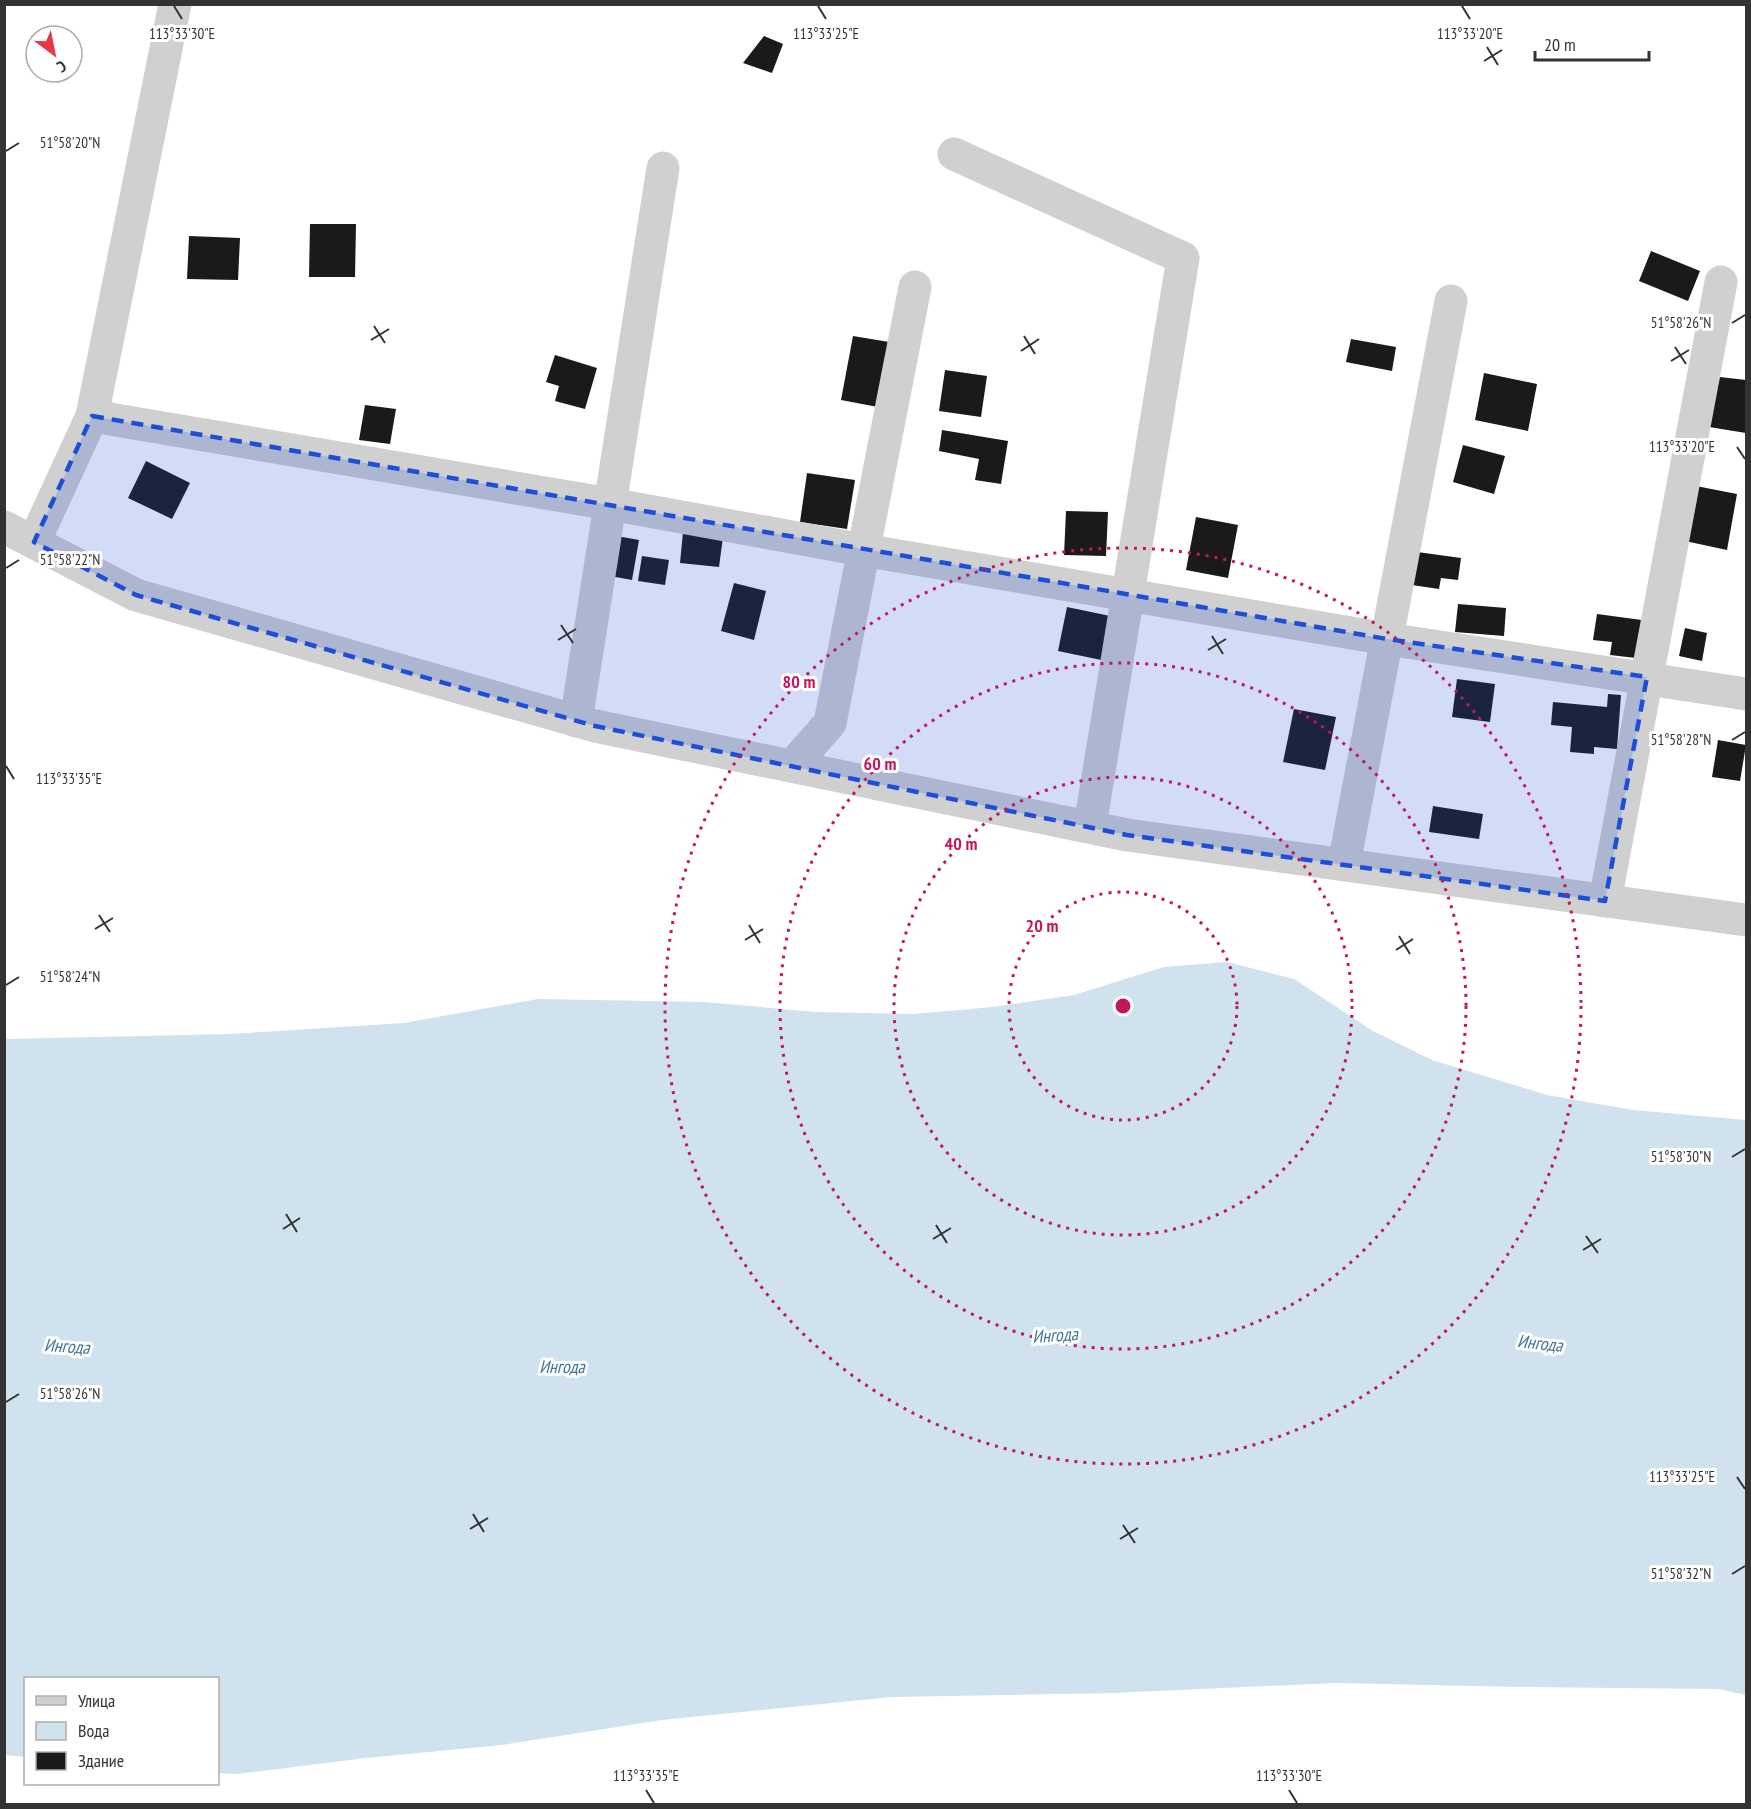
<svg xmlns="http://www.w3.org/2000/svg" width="1751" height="1809" font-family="'PT Sans Narrow',sans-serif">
  <rect width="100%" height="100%" fill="#fff"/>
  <polygon fill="#cfe2ee" points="1227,962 1294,979 1373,1031 1432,1060 1547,1095 1633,1110 1746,1120 1746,1695 1719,1689 1520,1687 1336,1683 1113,1693 892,1697 662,1720 502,1745 366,1758 237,1774 218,1773 218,1678 26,1678 25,1757 5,1755 5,1039 231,1034 404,1023 538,999 704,1002 816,1012 913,1014 993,1007 1074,995 1164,967"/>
  <g fill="#1a1a1a">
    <polygon points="764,36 783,44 772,73 743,63"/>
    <polygon points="310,224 356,224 355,277 309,277"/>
    <polygon points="189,236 240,238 238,280 187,279"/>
    <polygon points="1651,251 1700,271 1688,301 1639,281"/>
    <polygon points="853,336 889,342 878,407 841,400"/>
    <polygon points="1351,339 1396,347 1392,371 1346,362"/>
    <polygon points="555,355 597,368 585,409 555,401 559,386 546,382"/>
    <polygon points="945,370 987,376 981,417 939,411"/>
    <polygon points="1484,373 1537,384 1528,431 1475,420"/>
    <polygon points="1720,377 1746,380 1746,433 1703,426"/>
    <polygon points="365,405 396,409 390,444 359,440"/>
    <polygon points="942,430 1008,441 1001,484 975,480 979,459 939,451"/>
    <polygon points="1463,445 1505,456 1494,494 1453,482"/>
    <polygon points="146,461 190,483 172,519 128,498"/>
    <polygon points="807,473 855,480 847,529 800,522"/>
    <polygon points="1696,486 1737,494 1727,550 1685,541"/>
    <polygon points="1066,511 1108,512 1106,556 1064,555"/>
    <polygon points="1196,517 1238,525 1228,578 1186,570"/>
    <polygon points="683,532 723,537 719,567 680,563"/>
    <polygon points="617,536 639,540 632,580 610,576"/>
    <polygon points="1410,551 1461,558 1458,580 1441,578 1439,589 1405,584"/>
    <polygon points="642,556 669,560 665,585 638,581"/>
    <polygon points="734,583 766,591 754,640 721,631"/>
    <polygon points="1458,604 1506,608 1504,636 1455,632"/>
    <polygon points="1067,607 1115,617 1106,661 1058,651"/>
    <polygon points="1597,614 1642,620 1636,658 1610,655 1612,642 1593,640"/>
    <polygon points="1685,628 1707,633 1702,661 1679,656"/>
    <polygon points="1457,679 1495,684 1490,722 1452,717"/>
    <polygon points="1608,694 1621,695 1617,749 1594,747 1594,754 1570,752 1572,727 1551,725 1553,702 1607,707"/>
    <polygon points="1294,709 1336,717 1325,770 1283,762"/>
    <polygon points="1718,740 1746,745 1740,781 1712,777"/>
    <polygon points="1433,806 1483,814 1479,839 1429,832"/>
  </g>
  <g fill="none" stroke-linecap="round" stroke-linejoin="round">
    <g stroke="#d0d0d0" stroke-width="33">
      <polyline points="954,154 1183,258 1090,826"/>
      <polyline points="92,416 610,504 863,550 1387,639 1746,694"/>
      <polyline points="4,527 136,595 595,726 1127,835 1746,920"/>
      <polyline points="34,542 92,416 175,4"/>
      <polyline points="576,721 663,168"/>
      <polyline points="792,766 830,723 915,287"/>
      <polyline points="1344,864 1451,301"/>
      <polyline points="1605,901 1721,282"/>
    </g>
  </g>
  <path fill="#1d4ed8" fill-opacity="0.2" stroke="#1d4ed8" stroke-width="4.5" stroke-dasharray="12 8" stroke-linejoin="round" d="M 92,416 L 1387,639 L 1647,677 L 1605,901 L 1127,835 L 595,726 L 136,595 L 34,542 Z"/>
  <path fill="none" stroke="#333" stroke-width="2" d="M 174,6 L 182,19M 818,6 L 826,19M 1462,6 L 1470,19M 1487,47 L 1498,65M 1484,61 L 1502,50M 6,151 L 19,143M 1732,323 L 1745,315M 374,326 L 385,343M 1024,336 L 1035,354M 371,340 L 389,329M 1675,347 L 1686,364M 1021,351 L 1039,339M 1671,361 L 1689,350M 1737,447 L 1745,459M 6,568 L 19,560M 561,625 L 573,643M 1212,636 L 1223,654M 558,640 L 576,629M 1208,650 L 1226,639M 1732,740 L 1745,732M 6,766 L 14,779M 99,915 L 110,932M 749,925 L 760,943M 95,929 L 113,918M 1399,936 L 1410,954M 745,940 L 763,929M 1396,950 L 1413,939M 6,985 L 19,977M 1732,1157 L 1745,1149M 286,1214 L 297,1232M 936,1225 L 947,1243M 283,1229 L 300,1218M 1586,1236 L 1598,1253M 933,1239 L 951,1228M 1583,1250 L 1601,1239M 6,1402 L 19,1394M 1737,1477 L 1745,1489M 473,1514 L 484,1532M 1123,1525 L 1135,1543M 470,1529 L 488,1518M 1120,1539 L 1138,1528M 1732,1574 L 1745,1566M 646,1790 L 654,1803M 1289,1790 L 1297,1803"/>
  <g fill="none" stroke="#c2185b" stroke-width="3" stroke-dasharray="3 6">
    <circle cx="1123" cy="1006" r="114"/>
    <circle cx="1123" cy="1006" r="229"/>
    <circle cx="1123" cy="1006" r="343"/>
    <circle cx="1123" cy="1006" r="458"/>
  </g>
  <g text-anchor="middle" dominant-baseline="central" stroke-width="6" stroke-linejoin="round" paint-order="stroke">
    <g font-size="18" font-style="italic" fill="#3f7597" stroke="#fff">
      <text transform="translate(1055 1335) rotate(-4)">Ингода</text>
      <text transform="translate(1540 1343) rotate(6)">Ингода</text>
      <text transform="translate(67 1346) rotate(4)">Ингода</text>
      <text x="562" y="1366">Ингода</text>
    </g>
  </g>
  <g font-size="15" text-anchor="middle" fill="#333" stroke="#fff" stroke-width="6" stroke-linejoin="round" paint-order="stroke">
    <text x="182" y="39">113°33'30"E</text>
    <text x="826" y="39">113°33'25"E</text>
    <text x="1470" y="39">113°33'20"E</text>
    <text x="70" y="148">51°58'20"N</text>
    <text x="1681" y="328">51°58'26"N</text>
    <text x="1682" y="452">113°33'20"E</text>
    <text x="70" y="565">51°58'22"N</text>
    <text x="1681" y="745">51°58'28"N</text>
    <text x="69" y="784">113°33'35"E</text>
    <text x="70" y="982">51°58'24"N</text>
    <text x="1681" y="1162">51°58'30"N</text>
    <text x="70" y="1399">51°58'26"N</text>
    <text x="1682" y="1482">113°33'25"E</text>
    <text x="1681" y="1579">51°58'32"N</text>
    <text x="646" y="1781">113°33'35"E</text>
    <text x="1289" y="1781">113°33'30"E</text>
  </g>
  <circle cx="1123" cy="1006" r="9" fill="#c2185b" stroke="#fff" stroke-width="3"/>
  <g font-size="18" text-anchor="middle" font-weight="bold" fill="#c2185b" stroke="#fff" stroke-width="6" stroke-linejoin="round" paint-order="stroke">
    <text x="799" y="688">80 m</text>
    <text x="880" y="770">60 m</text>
    <text x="961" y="850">40 m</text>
    <text x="1042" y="932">20 m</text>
  </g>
  <rect width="1751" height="1809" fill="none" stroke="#333333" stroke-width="12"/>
  <rect x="24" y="1677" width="195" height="108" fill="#ffffff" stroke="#adadad" stroke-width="1.5"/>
  <rect x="36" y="1696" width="30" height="9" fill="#d0d0d0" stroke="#adadad" stroke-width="1.5"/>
  <text x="78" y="1707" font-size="18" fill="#333333">Улица</text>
  <rect x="36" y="1722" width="30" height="18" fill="#cfe2ee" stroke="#adadad" stroke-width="1.5"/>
  <text x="78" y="1737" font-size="18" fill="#333333">Вода</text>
  <rect x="36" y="1752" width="30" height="18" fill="#1a1a1a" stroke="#adadad" stroke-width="1.5"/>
  <text x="78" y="1767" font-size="18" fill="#333333">Здание</text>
  <g transform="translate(54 54) rotate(148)"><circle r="28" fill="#ffffff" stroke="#adadad" stroke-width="1.5"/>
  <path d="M0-4.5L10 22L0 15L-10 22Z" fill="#e63946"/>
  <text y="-9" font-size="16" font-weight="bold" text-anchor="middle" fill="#333333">С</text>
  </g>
  <path d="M1535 51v9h114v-9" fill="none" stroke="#333333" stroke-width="3"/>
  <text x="1544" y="51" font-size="18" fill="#333333" stroke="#ffffff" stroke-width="4.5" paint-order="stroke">20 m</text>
</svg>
